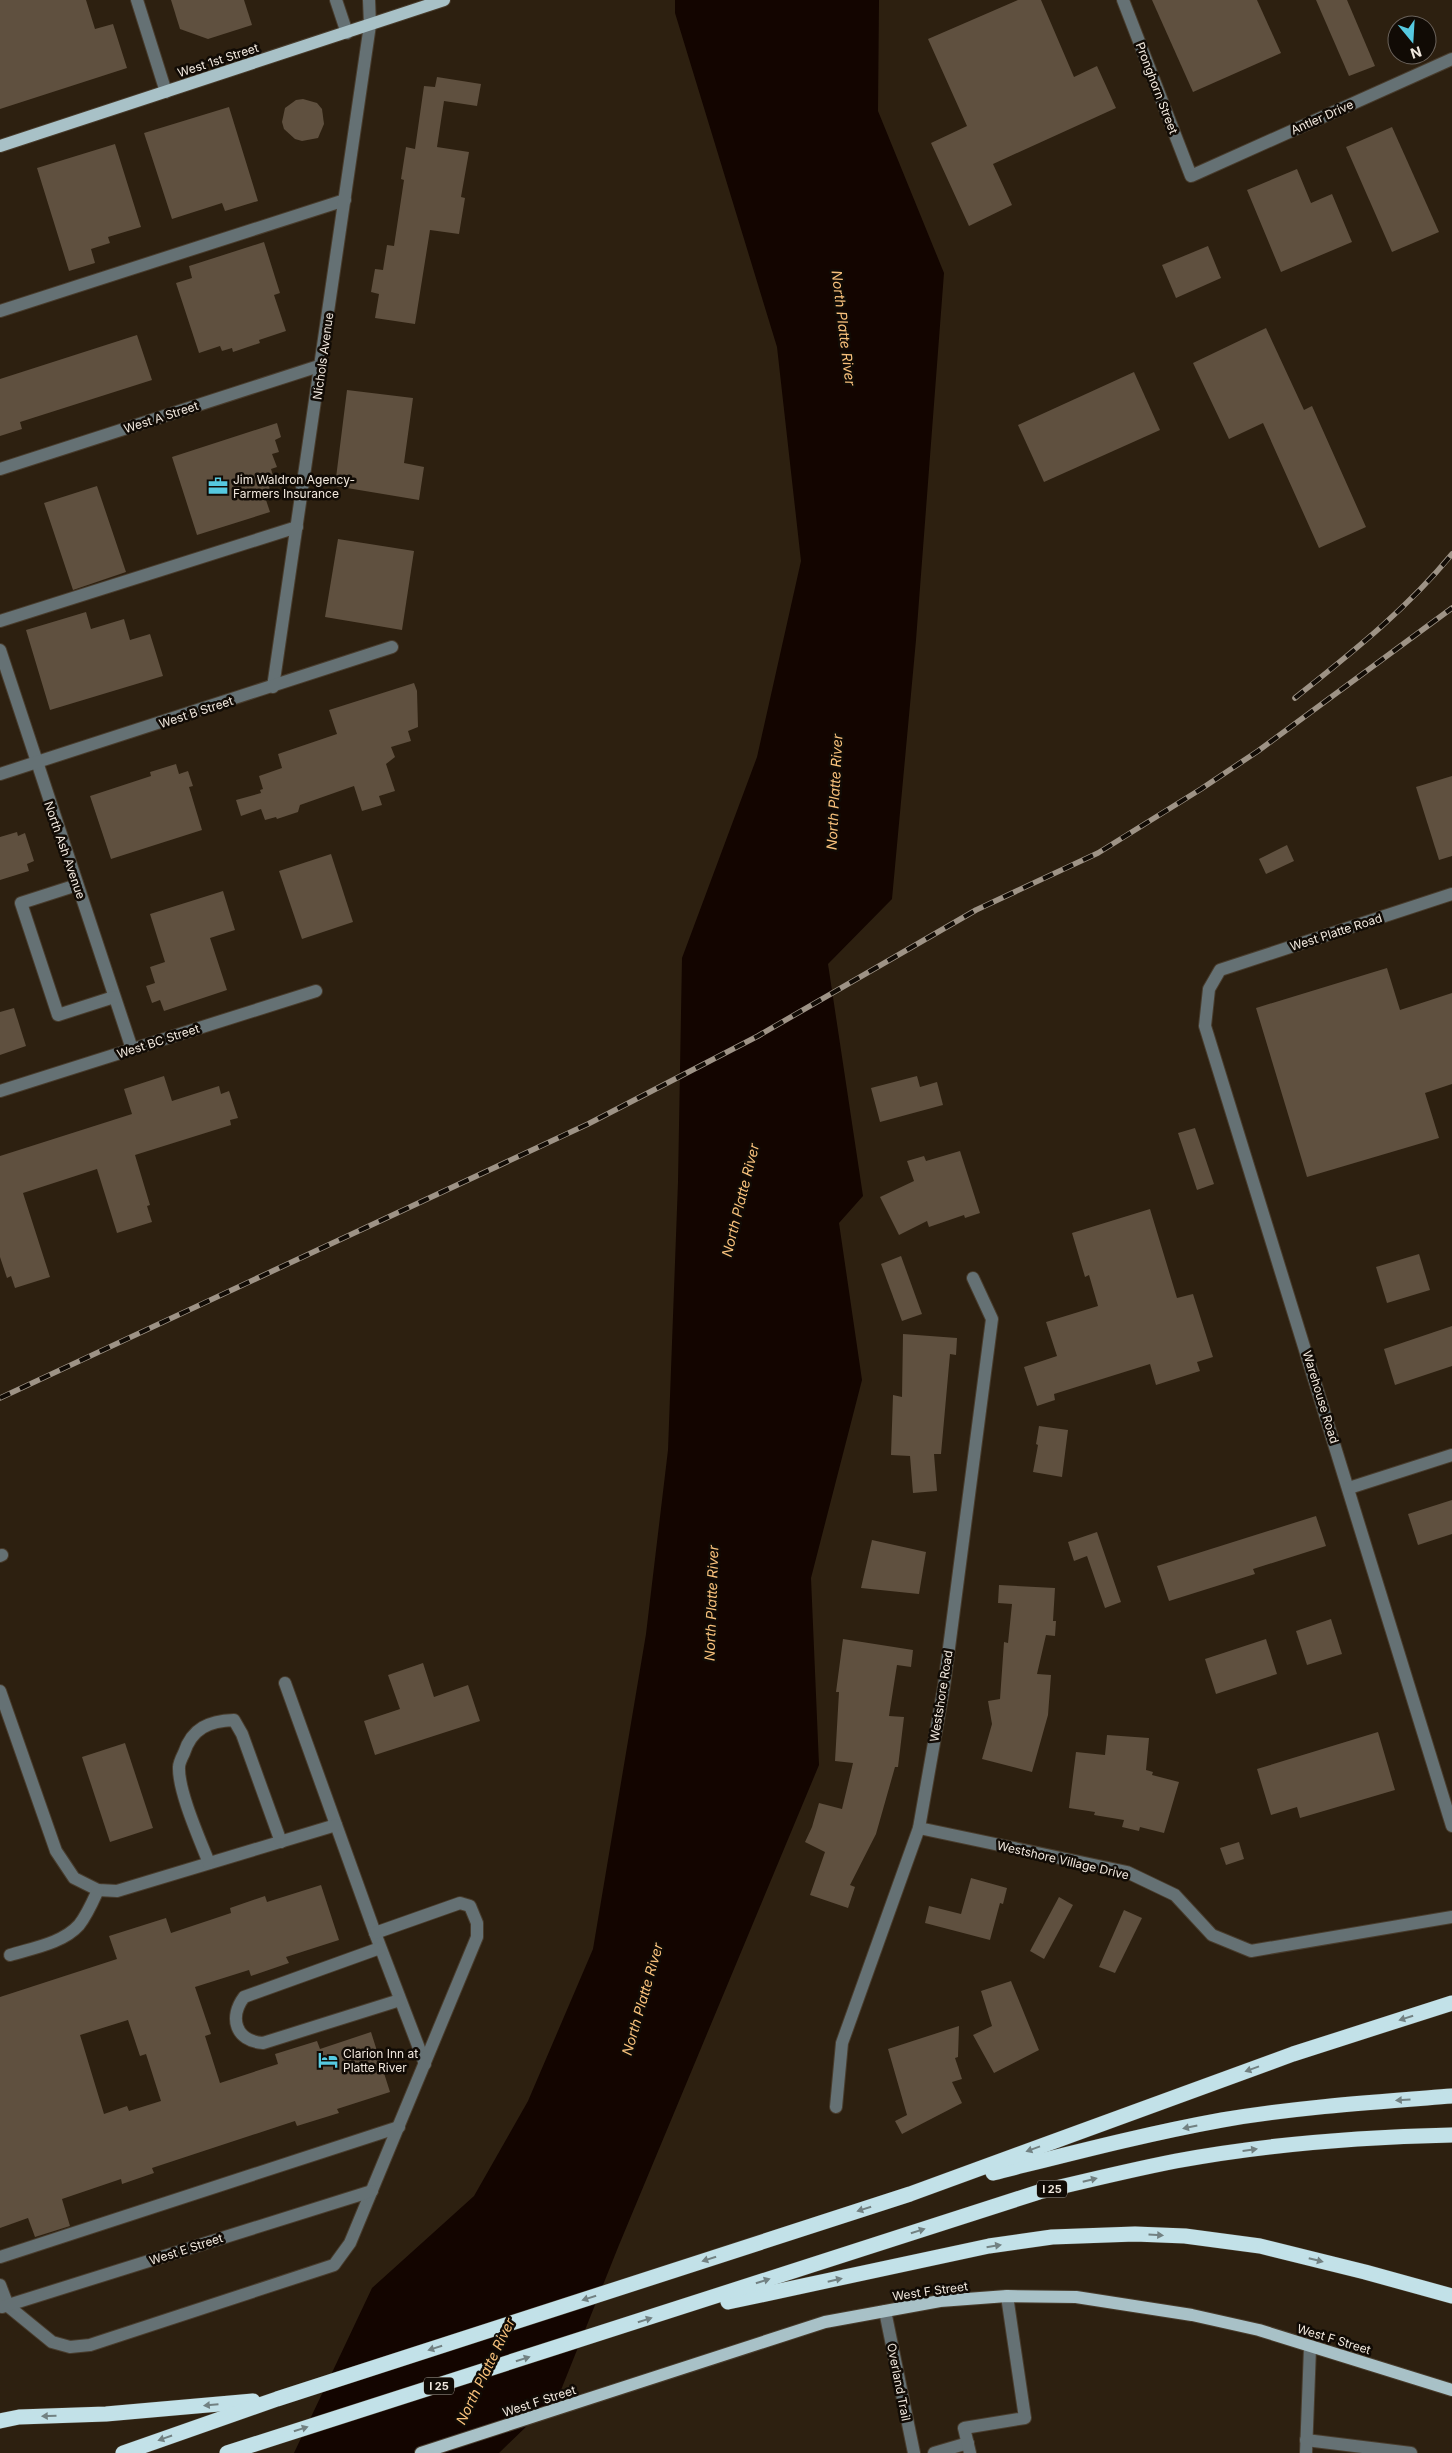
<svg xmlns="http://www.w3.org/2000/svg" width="1452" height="2453" font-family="Inter,sans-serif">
  <rect width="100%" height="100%" fill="#2d2010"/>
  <polygon fill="#130500" points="675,0 879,0 878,111 944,273 916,640 892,899 828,964 863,1196 839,1223 862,1380 811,1578 819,1765 619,2245 559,2395 499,2453 294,2453 372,2288 474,2196 528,2101 593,1949 646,1634 668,1450 678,1182 682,958 757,757 801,561 777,347 675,13"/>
  <g fill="#5f503f" fill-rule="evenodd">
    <polygon points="0,0 86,0 95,29 113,24 127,68 0,109"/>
    <polygon points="171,0 244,0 252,25 208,39 180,29"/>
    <polygon points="1018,0 1041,0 1074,77 1097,66 1116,108 993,164 1012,205 969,226 931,143 967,126 928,39"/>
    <polygon points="1152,0 1257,0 1281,53 1193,92"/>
    <polygon points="1316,0 1347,0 1375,66 1349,76"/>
    <polygon points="437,77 481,84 477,106 444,101 437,147 469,152 461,197 465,198 459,234 430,230 415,324 375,318 379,294 371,292 375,269 383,270 387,245 394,246 404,180 401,179 406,147 415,149 424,86 435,87"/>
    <polygon points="303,99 317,103 322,109 324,124 318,138 302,141 295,139 284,129 282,122 285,108 296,100"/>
    <polygon points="229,107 258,201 225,211 222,203 172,219 144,133"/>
    <polygon points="1392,127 1439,232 1392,252 1346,147"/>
    <polygon points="115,144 141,227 108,237 110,243 91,249 95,263 69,271 37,168"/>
    <polygon points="1297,169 1311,203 1332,194 1352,242 1281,272 1247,190"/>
    <polygon points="264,242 280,293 274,295 286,331 259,340 260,343 233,352 232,348 222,351 220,346 199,353 176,283 192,278 189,266"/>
    <polygon points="1208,246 1221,278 1176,298 1162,265"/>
    <polygon points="1266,328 1304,410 1312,406 1366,527 1319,548 1263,423 1229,439 1193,363"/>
    <polygon points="137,335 152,380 20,422 22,429 0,436 0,379"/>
    <polygon points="1134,372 1160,430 1044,482 1018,425"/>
    <polygon points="347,390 413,398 404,463 424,467 419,500 335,486"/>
    <polygon points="277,423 281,437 275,440 279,452 272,454 277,467 271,469 275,482 268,484 273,497 266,500 270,512 197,535 172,457"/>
    <polygon points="97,486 126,572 73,590 44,503"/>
    <polygon points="338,539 414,551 402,630 325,617"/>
    <polygon points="86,612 91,629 124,619 130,640 150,634 163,676 50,710 26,630"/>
    <polygon points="414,683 417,691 418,727 408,731 411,741 391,747 395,757 386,764 395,791 379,796 382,805 362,811 354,786 300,805 298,812 277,819 276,817 265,820 261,809 241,816 236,800 261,793 260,790 263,789 259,776 282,768 278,754 337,734 329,710"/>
    <polygon points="176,764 179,774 188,771 193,786 189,787 202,830 111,859 90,796 151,776 150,772"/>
    <polygon points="1452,776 1452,856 1439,860 1416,787"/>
    <polygon points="17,832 18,836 25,833 34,861 27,864 29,871 0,880 0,837"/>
    <polygon points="1287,845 1294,861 1266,874 1259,859"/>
    <polygon points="331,854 353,922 302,939 279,871"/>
    <polygon points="223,891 235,930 210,938 227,990 164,1011 160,1000 152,1003 146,986 155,983 150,967 165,962 150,914"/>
    <polygon points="1387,968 1400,1010 1452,993 1452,1084 1425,1093 1439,1138 1307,1177 1256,1008"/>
    <polygon points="14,1008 26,1046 0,1055 0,1012"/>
    <polygon points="164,1076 172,1101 219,1086 221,1094 229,1091 238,1118 230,1120 231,1125 135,1155 150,1205 147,1206 152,1222 117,1233 97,1169 23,1193 50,1277 15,1288 11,1276 7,1278 0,1257 0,1156 132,1114 124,1089"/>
    <polygon points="917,1076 920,1087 937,1082 943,1105 880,1122 871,1088"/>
    <polygon points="1195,1128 1214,1184 1197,1190 1178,1133"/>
    <polygon points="960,1151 980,1213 965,1218 964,1215 929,1227 927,1221 899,1235 880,1197 914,1181 907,1161 924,1156 926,1161"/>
    <polygon points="1150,1209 1177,1298 1193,1294 1213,1357 1197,1362 1200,1371 1156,1385 1150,1364 1054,1394 1055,1400 1037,1406 1024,1367 1057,1356 1046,1322 1098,1306 1089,1275 1085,1277 1072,1233"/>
    <polygon points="1419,1254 1430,1290 1387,1303 1376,1267"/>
    <polygon points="901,1256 922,1314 902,1321 881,1264"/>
    <polygon points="1452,1326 1452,1366 1395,1385 1384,1349"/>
    <polygon points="903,1334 957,1338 956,1355 950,1354 941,1454 934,1454 937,1491 913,1493 910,1456 891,1455 893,1395 902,1397"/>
    <polygon points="1039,1426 1068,1430 1062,1477 1033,1472 1038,1445 1036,1444"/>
    <polygon points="1452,1500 1452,1534 1418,1545 1408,1514"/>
    <polygon points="1316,1516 1326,1546 1253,1569 1255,1574 1169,1601 1157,1566"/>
    <polygon points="1097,1532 1121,1602 1105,1608 1087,1556 1074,1561 1068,1542"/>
    <polygon points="872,1540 926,1552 919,1594 861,1588"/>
    <polygon points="999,1585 1055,1588 1053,1621 1056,1621 1055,1636 1046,1635 1037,1674 1051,1675 1048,1715 1032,1772 982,1759 992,1724 988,1701 1000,1699 1004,1642 1008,1643 1012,1604 998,1603"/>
    <polygon points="1331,1619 1342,1654 1307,1665 1296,1631"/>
    <polygon points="843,1639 913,1650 911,1667 897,1665 889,1716 904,1717 898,1767 895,1767 876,1834 850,1885 855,1887 848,1908 810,1895 825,1852 805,1842 812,1827 819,1803 842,1809 853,1763 835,1761 839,1692 836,1692"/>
    <polygon points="1266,1639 1277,1674 1216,1694 1205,1659"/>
    <polygon points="423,1663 434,1697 468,1685 480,1721 375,1755 364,1721 400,1709 388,1675"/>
    <polygon points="1378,1732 1395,1790 1300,1818 1297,1807 1271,1815 1257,1769"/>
    <polygon points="1107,1735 1149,1738 1146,1770 1153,1772 1152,1775 1179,1782 1164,1833 1140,1827 1139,1831 1122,1827 1124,1820 1094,1815 1095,1812 1069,1808 1076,1752 1105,1755"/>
    <polygon points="125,1743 153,1828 110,1842 82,1757"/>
    <polygon points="1239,1842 1244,1859 1226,1865 1220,1848"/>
    <polygon points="971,1878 1007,1888 1003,1904 1000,1903 990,1940 925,1923 929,1906 961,1914"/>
    <path d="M 321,1885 L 339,1940 L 286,1957 L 289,1963 L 251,1976 L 249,1970 L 195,1987 L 211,2034 L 205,2036 L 220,2083 L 278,2064 L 275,2054 L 317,2041 L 320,2049 L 371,2032 L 390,2092 L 337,2109 L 339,2113 L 297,2126 L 295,2121 L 152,2168 L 154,2173 L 122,2184 L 121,2179 L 62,2199 L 70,2226 L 35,2237 L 28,2218 L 0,2228 L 0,1997 L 117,1959 L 109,1936 L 166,1918 L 171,1933 L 231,1913 L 230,1908 L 265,1896 L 267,1902 ZM 128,2020 L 140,2056 L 146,2054 L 161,2101 L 129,2111 L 127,2106 L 104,2114 L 80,2035 Z"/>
    <polygon points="1059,1897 1073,1905 1044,1959 1030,1951"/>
    <polygon points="1124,1910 1142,1918 1115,1973 1099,1967"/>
    <polygon points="1011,1981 1039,2050 994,2073 973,2035 992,2026 981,1991"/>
    <polygon points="959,2026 958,2057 955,2058 962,2079 952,2082 962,2103 902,2134 895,2121 907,2115 888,2049"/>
  </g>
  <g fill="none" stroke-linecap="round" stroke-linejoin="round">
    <defs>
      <g id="minor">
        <polyline points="137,0 166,92"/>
        <polyline points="336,0 347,33"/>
        <polyline points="1123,0 1191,176 1452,59"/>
        <polyline points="0,311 345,200"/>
        <polyline points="0,469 322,365"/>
        <polyline points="0,621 297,527"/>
        <polyline points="0,650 132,1049"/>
        <polyline points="273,687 370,25 369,0"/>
        <polyline points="0,774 392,647"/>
        <polyline points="77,885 21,903 58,1015 114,997"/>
        <polyline points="1452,894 1220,970 1209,989 1205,1026 1452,1826"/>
        <polyline points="0,1091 316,991"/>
        <polyline points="1349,1488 1452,1455"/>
        <polyline points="0,1556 2,1555"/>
        <polyline points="285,1683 375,1933 425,2064"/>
        <polyline points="0,1691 56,1851 74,1878 98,1890 117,1891 336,1825"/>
        <polyline points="919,1828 1127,1872 1175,1895 1212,1935 1251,1951 1452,1917"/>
        <path d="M 209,1863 C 200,1840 178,1791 179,1767 C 179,1763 182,1757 184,1753 C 192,1728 209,1721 234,1720 L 242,1734 L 281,1842"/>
        <path d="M 380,1948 L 244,1997 C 229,2017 235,2041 263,2043 L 400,2000"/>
        <path d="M 10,1955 C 33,1948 63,1943 79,1925 C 87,1915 93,1901 98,1890"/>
        <polyline points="836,2107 842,2043 919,1828 944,1686 992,1319 973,1278"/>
        <polyline points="0,2257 399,2127"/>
        <polyline points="0,2285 8,2306 52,2342 70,2347 90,2345 334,2265 350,2243 477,1937 477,1923 470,1906 460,1903 375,1933"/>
        <polyline points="2,2307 372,2191"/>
        <polyline points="885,2311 914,2453"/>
        <polyline points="1306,2440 1411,2453"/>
        <polyline points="934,2453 968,2443"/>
        <polyline points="970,2453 964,2428 1025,2418 1007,2296"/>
        <polyline points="1306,2453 1310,2348"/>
      </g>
      <g id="major">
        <polyline points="0,146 444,0"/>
        <polyline points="421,2453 825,2322 940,2301 1007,2296 1076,2297 1192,2315 1259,2330 1452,2390"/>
      </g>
      <g id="highway">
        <path d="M 993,2173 C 1069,2154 1145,2134 1222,2120 C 1298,2107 1375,2102 1452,2096"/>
        <polyline points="728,2302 989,2246 1052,2237 1135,2234 1185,2236 1260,2246 1365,2272 1452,2296"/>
        <polyline points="0,2421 19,2417 106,2414 253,2401"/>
        <polyline points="123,2453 277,2399 910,2194 1293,2054 1452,2003"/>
        <path d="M 227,2453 L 1039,2192 C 1085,2181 1130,2170 1176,2161 C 1267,2144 1360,2137 1452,2135"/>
      </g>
    </defs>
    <use href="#minor" stroke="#483c2d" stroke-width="14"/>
    <use href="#major" stroke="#483c2d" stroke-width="14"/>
    <use href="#highway" stroke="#483c2d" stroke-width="16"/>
    <use href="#minor" stroke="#657174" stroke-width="12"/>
    <use href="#major" stroke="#a8c1c7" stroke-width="12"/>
    <use href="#highway" stroke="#c2e1e8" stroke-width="15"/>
    <defs>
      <g id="rail">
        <path d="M 1295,698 C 1351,653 1406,610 1452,554"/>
        <polyline points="0,1398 588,1124 758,1036 976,910 1098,853 1201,789 1258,751 1452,608"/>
      </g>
    </defs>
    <use href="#rail" stroke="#9e9386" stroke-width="5.5"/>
    <use href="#rail" stroke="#110b05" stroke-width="4" stroke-dasharray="11" stroke-linecap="butt"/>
  </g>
  <defs><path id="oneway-solid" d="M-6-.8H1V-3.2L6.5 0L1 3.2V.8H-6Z" transform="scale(1.25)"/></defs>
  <g fill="#728182">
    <use href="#oneway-solid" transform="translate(1406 2018) rotate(162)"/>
    <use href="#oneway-solid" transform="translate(1252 2069) rotate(160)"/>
    <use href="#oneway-solid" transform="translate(1403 2100) rotate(176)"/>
    <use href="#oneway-solid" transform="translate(1190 2127) rotate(168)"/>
    <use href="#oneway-solid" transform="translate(1033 2149) rotate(160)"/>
    <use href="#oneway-solid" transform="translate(1250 2150) rotate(-8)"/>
    <use href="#oneway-solid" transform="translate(1090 2180) rotate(-14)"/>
    <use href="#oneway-solid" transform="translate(864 2209) rotate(162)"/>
    <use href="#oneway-solid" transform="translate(918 2231) rotate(-18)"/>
    <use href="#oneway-solid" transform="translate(1156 2235) rotate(3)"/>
    <use href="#oneway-solid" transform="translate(994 2246) rotate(-9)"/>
    <use href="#oneway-solid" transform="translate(709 2259) rotate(162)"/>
    <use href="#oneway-solid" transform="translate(1316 2260) rotate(14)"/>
    <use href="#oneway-solid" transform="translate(835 2280) rotate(-13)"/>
    <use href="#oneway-solid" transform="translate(763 2281) rotate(-18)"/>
    <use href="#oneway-solid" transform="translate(589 2298) rotate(162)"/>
    <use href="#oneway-solid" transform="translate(645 2320) rotate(-17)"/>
    <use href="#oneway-solid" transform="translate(435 2348) rotate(162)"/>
    <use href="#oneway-solid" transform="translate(523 2359) rotate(-18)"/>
    <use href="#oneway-solid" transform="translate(211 2405) rotate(175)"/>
    <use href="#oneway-solid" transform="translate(49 2416) rotate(178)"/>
    <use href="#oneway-solid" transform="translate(301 2429) rotate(-18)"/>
    <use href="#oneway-solid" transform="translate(165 2438) rotate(161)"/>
  </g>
  <defs>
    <symbol id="office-bare" viewBox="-9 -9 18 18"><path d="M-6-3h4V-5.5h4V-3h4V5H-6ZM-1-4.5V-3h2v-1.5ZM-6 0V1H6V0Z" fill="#56c9e0" stroke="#110b05" stroke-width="2.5" paint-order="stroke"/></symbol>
    <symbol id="hotel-bare" viewBox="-9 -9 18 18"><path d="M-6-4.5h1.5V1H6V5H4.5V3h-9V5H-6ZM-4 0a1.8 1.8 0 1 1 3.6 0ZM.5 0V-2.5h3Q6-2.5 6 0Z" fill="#56c9e0" stroke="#110b05" stroke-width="2.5" paint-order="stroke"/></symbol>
  </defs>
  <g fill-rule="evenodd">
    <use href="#office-bare" x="204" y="472" width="28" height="28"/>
    <use href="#hotel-bare" x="314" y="2046" width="28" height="28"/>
  </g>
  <g text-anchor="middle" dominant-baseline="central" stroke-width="5" stroke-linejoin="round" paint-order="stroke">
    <g fill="#110b05" stroke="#aea69d" stroke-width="1">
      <rect x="1037" y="2180.5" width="30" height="17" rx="4"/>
      <rect x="424" y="2377.5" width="30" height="17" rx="4"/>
    </g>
    <g font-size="11" font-weight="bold" fill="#f1e8de">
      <text x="1052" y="2189">I 25</text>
      <text x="439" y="2386">I 25</text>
    </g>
    <g font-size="12" fill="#f1e8de" stroke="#110b05">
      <text transform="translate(218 60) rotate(-18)">West 1st Street</text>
      <text transform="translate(1157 88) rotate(69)">Pronghorn Street</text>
      <text transform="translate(1322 117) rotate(-24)">Antler Drive</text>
      <text transform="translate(323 356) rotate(-82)">Nichols Avenue</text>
      <text transform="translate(161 417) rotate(-18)">West A Street</text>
      <text transform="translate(196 712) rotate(-18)">West B Street</text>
      <text transform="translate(65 850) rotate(71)">North Ash Avenue</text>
      <text transform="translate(1336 932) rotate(-18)">West Platte Road</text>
      <text transform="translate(158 1041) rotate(-18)">West BC Street</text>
      <text transform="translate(1321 1397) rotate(73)">Warehouse Road</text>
      <text transform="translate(941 1696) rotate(-81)">Westshore Road</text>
      <text transform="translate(1063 1860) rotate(13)">Westshore Village Drive</text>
      <text transform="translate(186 2249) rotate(-18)">West E Street</text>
      <text transform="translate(930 2291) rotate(-8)">West F Street</text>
      <text transform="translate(1334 2339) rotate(17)">West F Street</text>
      <text transform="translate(899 2382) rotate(79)">Overland Trail</text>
      <text transform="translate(539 2401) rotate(-18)">West F Street</text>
    </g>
    <g font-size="12" fill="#f1e8de" stroke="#110b05" text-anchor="start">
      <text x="233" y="479">Jim Waldron Agency-<tspan x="233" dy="14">Farmers Insurance</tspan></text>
      <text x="343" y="2053">Clarion Inn at<tspan x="343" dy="14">Platte River</tspan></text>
    </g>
    <g font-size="14" font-style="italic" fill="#f8c17c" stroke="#110b05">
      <text transform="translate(844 328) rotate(83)">North Platte River</text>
      <text transform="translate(834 792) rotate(-87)">North Platte River</text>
      <text transform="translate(740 1200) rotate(-76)">North Platte River</text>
      <text transform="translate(711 1603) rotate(-88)">North Platte River</text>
      <text transform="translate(642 1999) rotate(-74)">North Platte River</text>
      <text transform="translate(485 2371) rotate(-64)">North Platte River</text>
    </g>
  </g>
  <g transform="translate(1412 40) rotate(162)"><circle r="24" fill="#110b05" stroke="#6b635c"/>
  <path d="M0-4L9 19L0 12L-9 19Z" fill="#56c9e0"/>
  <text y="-8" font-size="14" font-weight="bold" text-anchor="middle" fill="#f1e8de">N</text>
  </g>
</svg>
